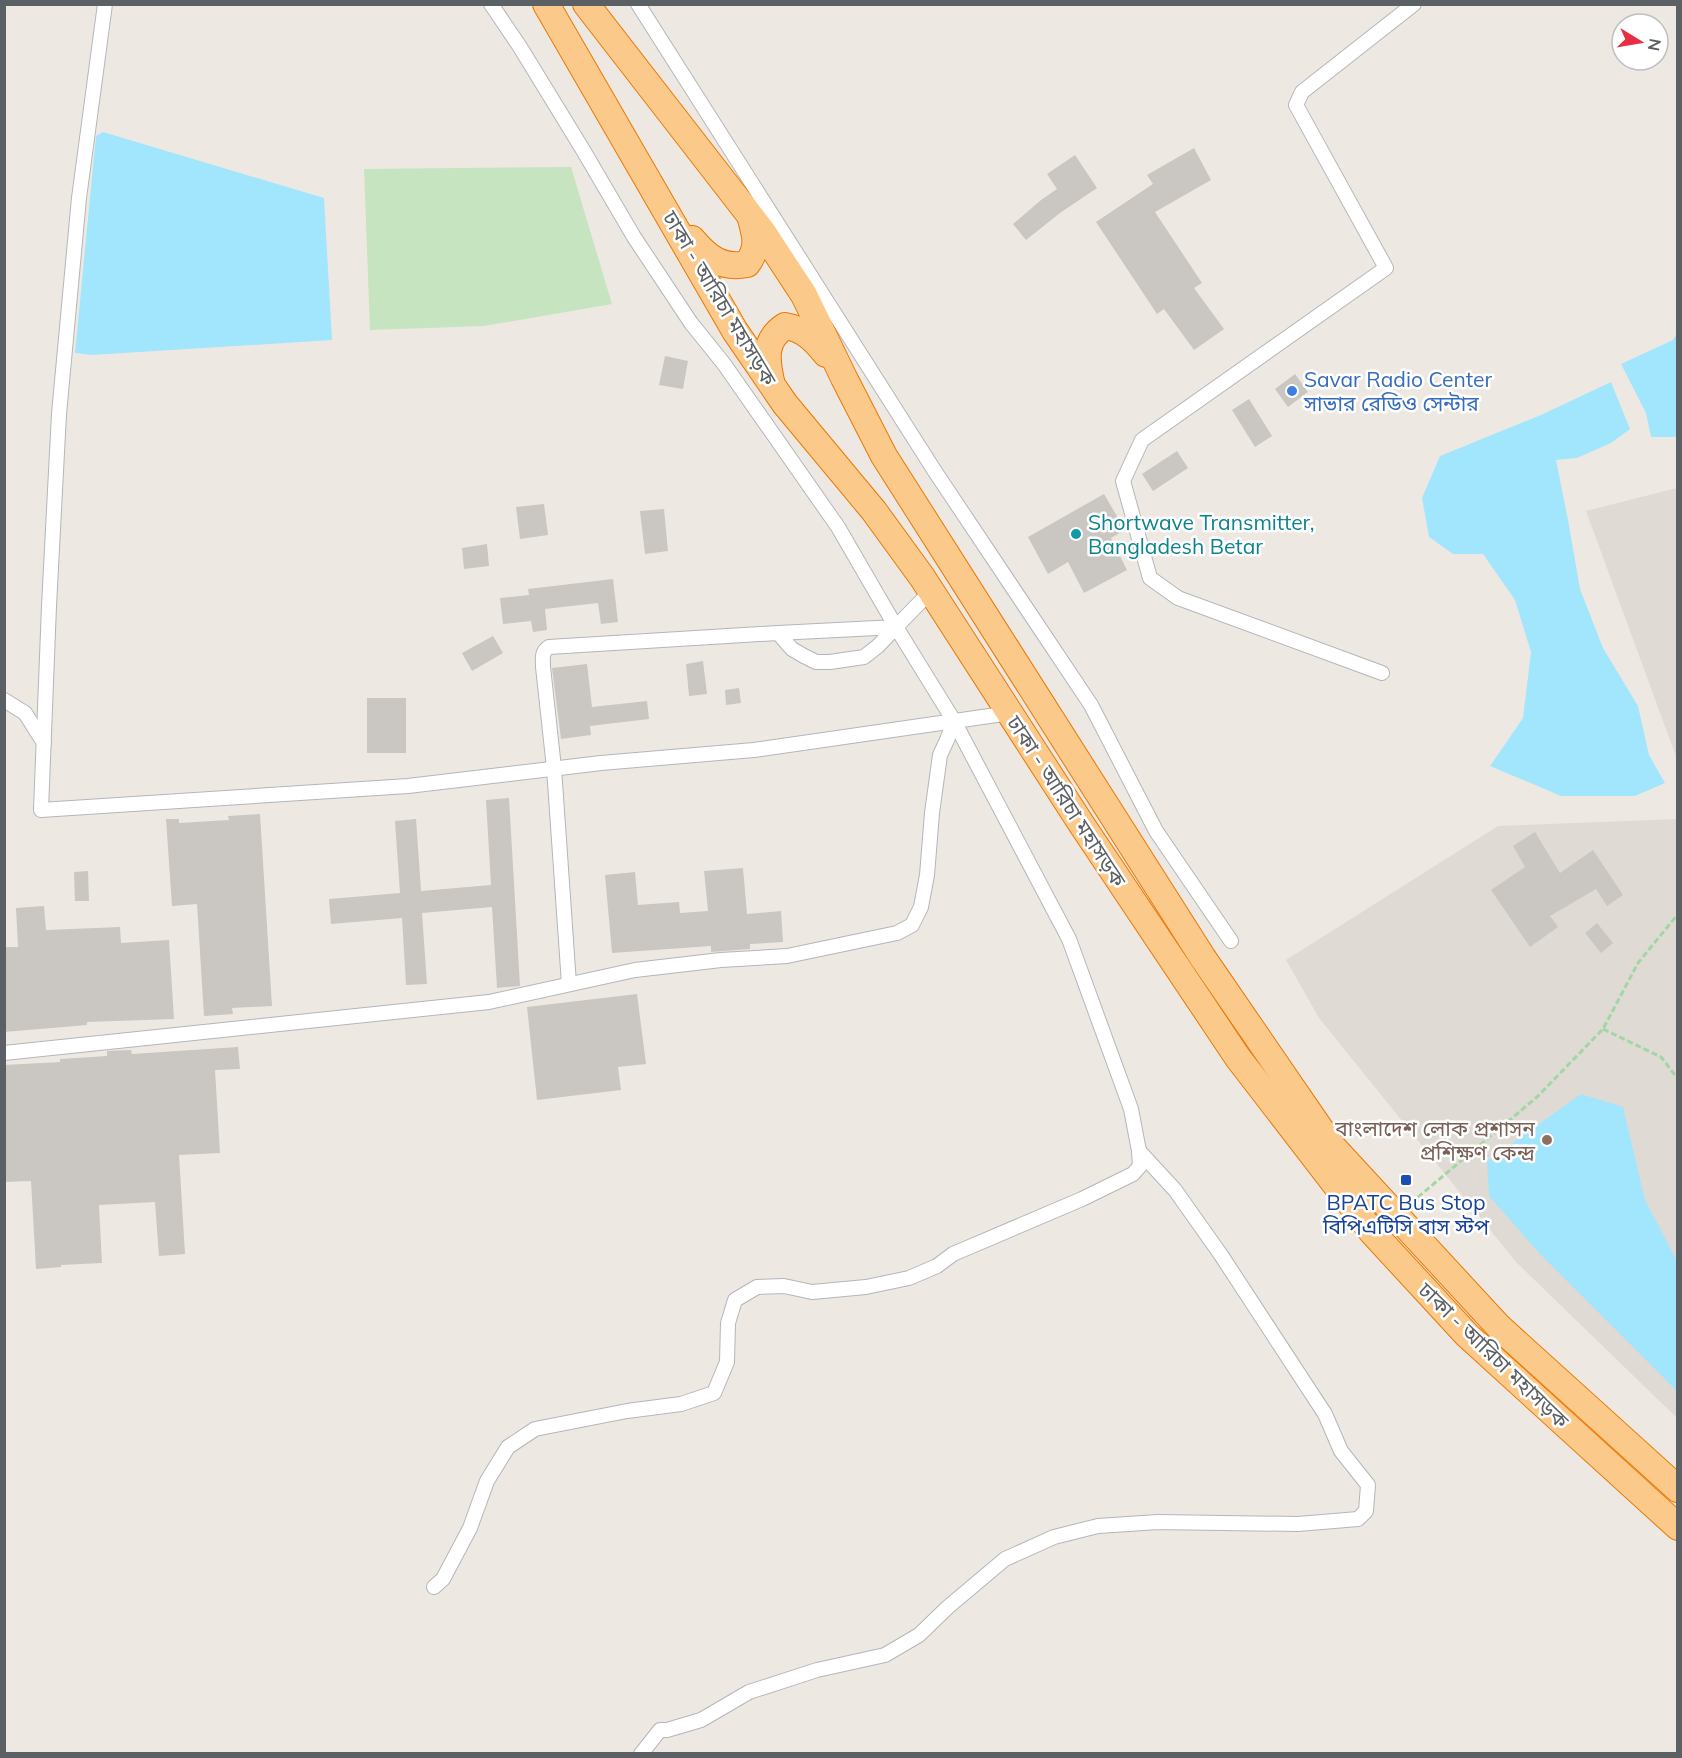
<svg xmlns="http://www.w3.org/2000/svg" width="1682" height="1758" font-family="Mulish,'Noto Sans Bengali',sans-serif">
  <rect width="100%" height="100%" fill="#ede9e2"/>
  <g fill="#dfdad3">
    <polygon points="1677,488 1678,488 1677,759 1586,511"/>
    <polygon points="1677,819 1677,1418 1516,1262 1319,1018 1286,960 1498,826"/>
  </g>
  <polygon fill="#c6e4bf" points="571,167 612,304 484,326 370,330 364,169"/>
  <g fill="#a2e6fd">
    <polygon points="103,132 324,198 332,340 92,355 75,353 96,136"/>
    <polygon points="1677,333 1677,437 1651,437 1646,413 1621,364 1673,340"/>
    <polygon points="1611,382 1630,429 1611,443 1577,458 1556,460 1568,520 1580,589 1603,648 1638,706 1649,755 1665,783 1635,796 1561,796 1490,766 1523,718 1531,652 1515,600 1483,554 1453,554 1429,537 1422,498 1440,456 1541,415"/>
    <polygon points="1581,1094 1623,1107 1645,1200 1677,1261 1677,1391 1539,1253 1489,1196 1487,1161"/>
  </g>
  <g fill="#cac6c1">
    <polygon points="1194,148 1211,180 1155,212 1202,283 1194,288 1224,329 1194,350 1164,309 1157,314 1096,222 1153,184 1147,175"/>
    <polygon points="1075,155 1097,188 1060,213 1026,240 1013,224 1041,200 1057,189 1047,174"/>
    <polygon points="665,356 688,361 683,389 659,385"/>
    <polygon points="1295,374 1308,392 1288,407 1275,389"/>
    <polygon points="1249,399 1272,436 1255,447 1232,410"/>
    <polygon points="1177,451 1188,468 1153,491 1142,474"/>
    <polygon points="1104,494 1125,530 1111,538 1127,570 1084,593 1068,562 1048,574 1028,537"/>
    <polygon points="544,504 548,535 520,539 516,507"/>
    <polygon points="664,509 668,551 645,554 640,511"/>
    <polygon points="487,544 489,566 464,569 462,548"/>
    <polygon points="613,579 618,622 601,624 598,603 545,609 547,630 533,632 531,621 503,624 500,598 529,595 528,589"/>
    <polygon points="493,636 503,653 472,671 462,653"/>
    <polygon points="703,661 707,694 689,696 686,664"/>
    <polygon points="587,664 592,707 647,701 649,719 590,726 591,735 561,739 552,668"/>
    <polygon points="739,688 741,703 726,705 725,690"/>
    <rect x="367" y="698" width="39" height="55"/>
    <polygon points="509,798 520,986 497,988 492,907 422,913 427,984 406,985 402,918 331,924 329,899 400,893 395,821 416,819 421,891 491,885 486,800"/>
    <polygon points="260,814 272,1006 232,1008 233,1014 204,1016 197,904 172,906 166,819 179,819 179,823 229,820 228,816"/>
    <polygon points="1535,832 1560,873 1593,850 1623,895 1607,906 1596,889 1550,916 1558,927 1530,947 1491,890 1525,867 1513,846"/>
    <polygon points="743,868 747,914 781,911 783,942 750,944 750,949 711,952 711,946 612,953 605,875 635,872 638,905 679,902 680,913 708,911 704,871"/>
    <polygon points="88,871 89,901 75,901 74,872"/>
    <polygon points="44,906 46,930 120,927 121,943 169,940 174,1019 87,1022 87,1025 4,1032 4,947 18,947 16,908"/>
    <polygon points="1597,923 1613,943 1601,953 1585,933"/>
    <polygon points="637,994 646,1064 618,1067 621,1090 537,1100 527,1007"/>
    <polygon points="238,1047 240,1069 215,1070 220,1153 179,1155 185,1254 159,1256 155,1202 99,1205 102,1263 61,1265 61,1267 36,1269 31,1181 4,1182 4,1065 60,1062 60,1059 107,1056 107,1051 131,1050 132,1054"/>
  </g>
  <g fill="none" stroke-linecap="round" stroke-linejoin="round">
    <defs>
      <g id="street">
        <polyline points="105,4 79,198 59,414 49,606 41,810 408,786 601,763 754,750 1010,713"/>
        <polyline points="491,4 520,47 583,150 634,237 691,323 724,364 838,527 896,627 931,591"/>
        <polyline points="638,4 934,470 1091,705 1156,831 1231,941"/>
        <polyline points="778,633 896,627"/>
        <polyline points="1382,673 1178,598 1150,578 1123,481 1142,440 1386,268 1296,105 1302,92 1414,4"/>
        <polyline points="4,700 25,713 44,743"/>
        <path d="M 569,984 L 554,768 L 543,667 C 543,659 541,652 549,647 L 778,633 L 792,649 L 804,656 L 816,662 L 830,662 L 864,657 L 878,646 L 896,627"/>
        <polyline points="4,1053 489,1002 635,970 721,960 787,956 897,933 912,925 921,907 927,875 932,813 940,755 947,740 954,721"/>
        <polyline points="434,1587 443,1579 470,1528 487,1481 508,1447 535,1429 627,1411 681,1404 714,1393 727,1362 728,1323 735,1300 757,1287 784,1286 812,1292 866,1287 909,1278 937,1266 953,1254 1082,1199 1133,1174 1140,1166 1139,1151 1131,1109 1069,939 954,721 896,627"/>
        <polyline points="641,1754 660,1730 667,1730 701,1720 749,1692 817,1670 885,1655 919,1635 948,1607 1005,1559 1054,1537 1098,1526 1158,1522 1298,1524 1358,1519 1366,1511 1368,1485 1341,1451 1325,1414 1221,1255 1175,1190 1139,1151"/>
      </g>
      <g id="highway">
        <polyline points="546,4 735,331 785,404 874,511 922,577 1080,822 1238,1058 1372,1232 1467,1335 1678,1527"/>
        <polyline points="586,4 762,231 804,295 844,378 884,456 1203,958 1332,1146 1499,1327 1678,1489"/>
        <path d="M 692,239 C 708,258 722,269 747,264 C 759,248 756,237 751,219"/>
        <path d="M 771,381 C 766,358 764,340 785,326 C 804,329 814,339 826,354"/>
      </g>
    </defs>
    <use href="#street" stroke="#b3b6b9" stroke-width="16"/>
    <use href="#highway" stroke="#eb7804" stroke-width="28"/>
    <g stroke="#a2d6a6" stroke-width="3" stroke-dasharray="6 3" stroke-linecap="butt">
      <polyline points="1603,1029 1661,1057 1678,1079"/>
      <polyline points="1411,1203 1537,1097 1603,1029 1638,963 1678,914"/>
    </g>
    <use href="#street" stroke="#fff" stroke-width="14"/>
    <use href="#highway" stroke="#fbca8b" stroke-width="26"/>
  </g>
  <circle fill="#3f7fe0" stroke="#fff" stroke-width="2" cx="1292" cy="391" r="6"/>
  <circle fill="#0f9aa8" stroke="#fff" stroke-width="2" cx="1076" cy="534" r="6"/>
  <circle fill="#8d6e63" stroke="#fff" stroke-width="2" cx="1547" cy="1140" r="6"/>
  <rect fill="#1a4fb4" stroke="#fff" stroke-width="2" x="1400" y="1174" width="12" height="12" rx="3"/>
  <g text-anchor="middle" dominant-baseline="central" stroke-width="5" stroke-linejoin="round" paint-order="stroke">
    <g font-size="21" fill="#5a6063" stroke="#fff">
      <text transform="translate(720 298) rotate(59)">ঢাকা - আরিচা মহাসড়ক</text>
      <text transform="translate(1067 801) rotate(57)">ঢাকা - আরিচা মহাসড়ক</text>
      <text transform="translate(1494 1355) rotate(44)">ঢাকা - আরিচা মহাসড়ক</text>
    </g>
    <g font-size="21" fill="#366cbe" stroke="#fff" text-anchor="start">
      <text x="1304" y="379">Savar Radio Center<tspan x="1304" dy="24">সাভার রেডিও সেন্টার</tspan></text>
    </g>
    <g font-size="21" fill="#0d838f" stroke="#fff" text-anchor="start">
      <text x="1088" y="522">Shortwave Transmitter,<tspan x="1088" dy="24">Bangladesh Betar</tspan></text>
    </g>
    <g font-size="21" fill="#785e54" stroke="#fff" text-anchor="end">
      <text x="1535" y="1128">বাংলাদেশ লোক প্রশাসন<tspan x="1535" dy="24">প্রশিক্ষণ কেন্দ্র</tspan></text>
    </g>
    <g font-size="21" fill="#164399" stroke="#fff">
      <text x="1406" y="1202">BPATC Bus Stop<tspan x="1406" dy="24">বিপিএটিসি বাস স্টপ</tspan></text>
    </g>
  </g>
  <rect width="1682" height="1758" fill="none" stroke="#5a6063" stroke-width="12"/>
  <g transform="translate(1640 42) rotate(101)"><circle r="28" fill="#ffffff" stroke="#bdbfc1" stroke-width="1.5"/>
  <path d="M0-4.5L10 22L0 15L-10 22Z" fill="#e62f43"/>
  <text y="-9" font-size="16" font-weight="bold" text-anchor="middle" fill="#5a6063">N</text>
  </g>
</svg>
